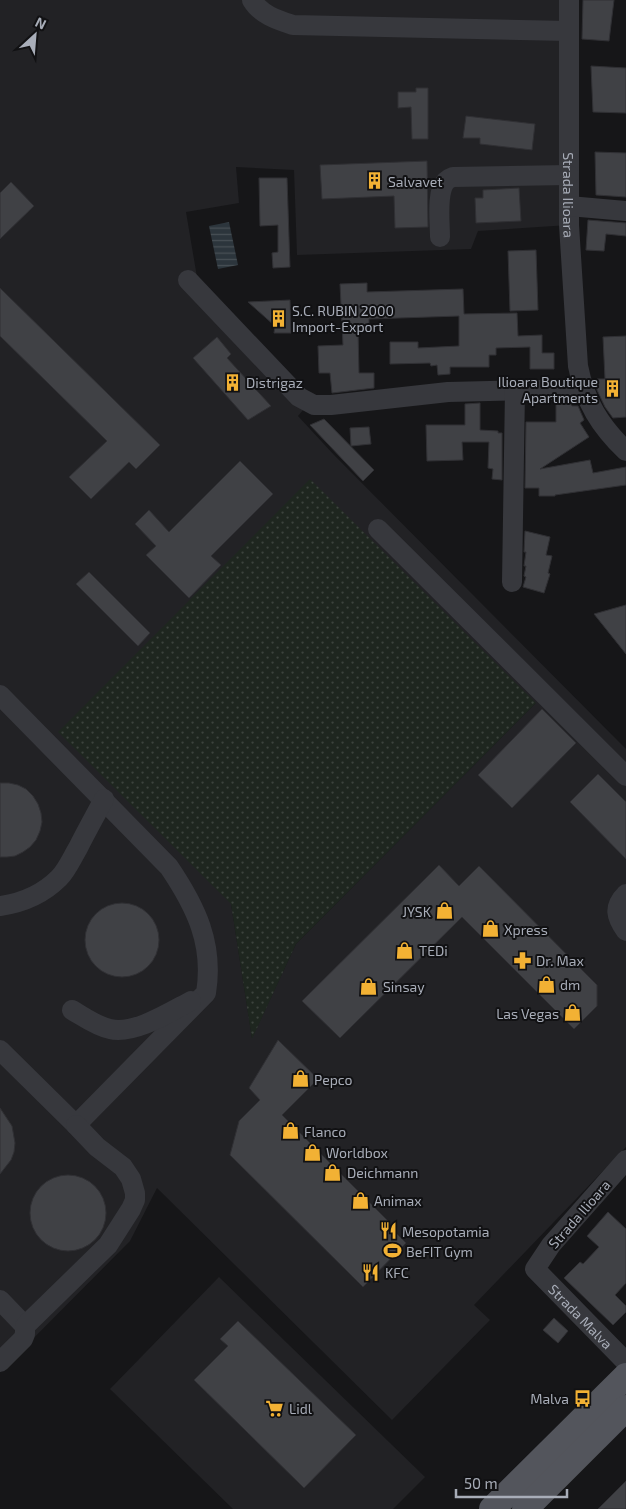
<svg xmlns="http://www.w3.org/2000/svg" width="626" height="1509" font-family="'Exo 2',sans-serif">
  <defs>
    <pattern id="grass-dots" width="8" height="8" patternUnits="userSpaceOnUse" patternTransform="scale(1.25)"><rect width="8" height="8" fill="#1e261f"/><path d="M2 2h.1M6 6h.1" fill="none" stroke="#3c433d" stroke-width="1.8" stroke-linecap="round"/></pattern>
    <pattern id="water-rules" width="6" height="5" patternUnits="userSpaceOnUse" patternTransform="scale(1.25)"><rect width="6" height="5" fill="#2c353c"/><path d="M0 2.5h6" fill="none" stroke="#485056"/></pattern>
  </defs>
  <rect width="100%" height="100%" fill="#161618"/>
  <g fill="#222225" fill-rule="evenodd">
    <path d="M 0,0 L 569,0 L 569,225 L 478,231 L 471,249 L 297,255 L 294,170 L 236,167 L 239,203 L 186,212 L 198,283 L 309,403 L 298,416 L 334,455 L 626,749 L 626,1147 L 474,1305 L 490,1320 L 392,1420 L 157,1188 L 130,1241 L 0,1372 ZM 536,703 L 296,944 L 252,1038 L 231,904 Z"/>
    <polygon points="219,1277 425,1477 393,1509 233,1509 110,1389"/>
  </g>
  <polygon fill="url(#grass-dots)" points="310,479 536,703 296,944 252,1039 231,904 58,732"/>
  <polygon fill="url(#water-rules)" points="229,222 238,265 218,269 209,226"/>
  <g fill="#404145" stroke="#303034">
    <polygon points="583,0 614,0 609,41 582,39"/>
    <polygon points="591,66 626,68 626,113 593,112"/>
    <polygon points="416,88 428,88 428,139 412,139 411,107 398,108 398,92 416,92"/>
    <polygon points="466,116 535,124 532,150 480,144 480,138 463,138"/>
    <polygon points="595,152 626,153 626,197 596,195"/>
    <polygon points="427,161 428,227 395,228 394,196 322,199 320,165"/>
    <polygon points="259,178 287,178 290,267 273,268 272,253 278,252 278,225 260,226"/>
    <polygon points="11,182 34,206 0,239 0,193"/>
    <polygon points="519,188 521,221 476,223 475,198 483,198 483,190"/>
    <polygon points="588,220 626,223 626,236 606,234 604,251 586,250"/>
    <polygon points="536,250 538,310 510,311 508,251"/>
    <polygon points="367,283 367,292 463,289 464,314 517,313 518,336 542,335 542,353 554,353 554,369 530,369 530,347 496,348 496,355 489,355 489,367 450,367 450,374 438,375 437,365 431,366 430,363 390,364 390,342 418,342 418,348 459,346 459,316 369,319 369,330 358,331 359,373 374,373 374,388 332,393 330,373 319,373 318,346 343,345 340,284"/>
    <polygon points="0,288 160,445 136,469 129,462 91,499 69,477 107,441 0,336"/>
    <polygon points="290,300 291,333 274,333 275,326 248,302"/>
    <polygon points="626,336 626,417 613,418 605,407 597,390 597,379 605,379 603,337"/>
    <polygon points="217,337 231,354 227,358 271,406 248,420 193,358"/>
    <polygon points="570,401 572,406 578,406 584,420 580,423 589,437 540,469 590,460 593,473 626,467 626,485 555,495 555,496 539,496 539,488 525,488 526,422 556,422 556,402"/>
    <polygon points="480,403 480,430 498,431 498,433 502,433 502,480 492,479 493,469 488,468 489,442 462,442 463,460 427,461 426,425 465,425 465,404"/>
    <polygon points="324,419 374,470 363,481 310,425"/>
    <polygon points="369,427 371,444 351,446 350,428"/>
    <polygon points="240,461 273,494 211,556 221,565 189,598 146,555 156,546 135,524 149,510 169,532"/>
    <polygon points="525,531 550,537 546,555 552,556 548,573 550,574 544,593 523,587 526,577 524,576 526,566 524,566 526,552 524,552"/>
    <polygon points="89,572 150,633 138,646 76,584"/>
    <polygon points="626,605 626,654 594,614"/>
    <polygon points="542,709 576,743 512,808 478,775"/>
    <polygon points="598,774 626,802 626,859 570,802"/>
    <polygon points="0,783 9,783 18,785 26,789 33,796 38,804 41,813 42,822 40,831 36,840 30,847 23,852 15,856 7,857 0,857"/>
    <polygon points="439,865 459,886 479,866 597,985 597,1006 574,1029 462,917 340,1038 302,1001"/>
    <circle cx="122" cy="940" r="37"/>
    <polygon points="278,1040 318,1079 282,1115 390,1223 388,1225 406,1243 363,1287 230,1155 239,1121 260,1100 249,1088"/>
    <polygon points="0,1108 12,1126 15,1143 14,1152 11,1160 0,1174"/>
    <circle cx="68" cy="1213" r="38"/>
    <polygon points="608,1212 626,1229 626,1283 615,1295 626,1306 626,1312 613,1325 564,1278 580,1262 583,1264 599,1247 587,1236"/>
    <polygon points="554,1318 568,1331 558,1343 543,1330"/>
    <polygon points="238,1321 356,1435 304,1488 194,1380 228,1346 220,1339"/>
    <polygon points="626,1481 626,1509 598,1509"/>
  </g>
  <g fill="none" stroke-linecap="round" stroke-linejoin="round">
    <g stroke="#37383d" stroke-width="20">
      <path d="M 252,0 C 261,15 278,20 293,25 L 568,31"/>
      <path id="s1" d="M 569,0 L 569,225 L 578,366 C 585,402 600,426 626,451"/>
      <polyline points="569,206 626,211"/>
      <path d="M 440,237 C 440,222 436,192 446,181 C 448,179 450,178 453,177 L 569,175"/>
      <polyline points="188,280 299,397 314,405 331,405 448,392 583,389"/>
      <polyline points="378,529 626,776"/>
      <polyline points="512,582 515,390"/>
      <path d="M 0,695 L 169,867 C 196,907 214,944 206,993 L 76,1125 L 0,1050"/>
      <path d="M 626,894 C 613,907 616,917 626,931"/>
      <path d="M 0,906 C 22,903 43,894 59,878 C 67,870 72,858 78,848 C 86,832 95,816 104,799"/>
      <path d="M 72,1010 C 84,1017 96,1026 110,1029 C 134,1035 170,1012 191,1001"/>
      <path id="s2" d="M 626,1160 L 551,1245 L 535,1269 L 626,1362"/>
      <polyline points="0,1300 25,1326"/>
      <polyline points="0,1362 23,1339 25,1334 25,1326 108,1245 131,1209 135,1200 135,1193 131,1179 123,1167 97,1147 76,1125"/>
    </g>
    <g stroke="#53555c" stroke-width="26">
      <polyline points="492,1509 626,1376"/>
      <polyline points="525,1509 626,1408"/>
    </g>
  </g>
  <defs>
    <symbol id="building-bare" viewBox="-9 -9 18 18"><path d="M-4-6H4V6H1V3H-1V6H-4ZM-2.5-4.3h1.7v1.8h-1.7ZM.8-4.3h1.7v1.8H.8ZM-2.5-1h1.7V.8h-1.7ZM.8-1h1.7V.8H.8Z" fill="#f2b134" stroke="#111113" stroke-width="2.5" paint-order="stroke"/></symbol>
    <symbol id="shop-bare" viewBox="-9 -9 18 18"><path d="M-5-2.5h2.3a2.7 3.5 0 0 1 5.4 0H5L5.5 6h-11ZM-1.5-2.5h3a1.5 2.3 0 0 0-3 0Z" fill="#f2b134" stroke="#111113" stroke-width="2.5" paint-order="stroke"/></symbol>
    <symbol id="pharmacy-bare" viewBox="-9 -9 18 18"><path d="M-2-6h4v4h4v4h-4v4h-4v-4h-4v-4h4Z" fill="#f2b134" stroke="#111113" stroke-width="2.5" paint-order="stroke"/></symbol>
    <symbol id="restaurant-bare" viewBox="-9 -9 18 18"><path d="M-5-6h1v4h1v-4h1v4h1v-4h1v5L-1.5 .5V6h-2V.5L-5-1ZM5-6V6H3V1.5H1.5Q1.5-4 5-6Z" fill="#f2b134" stroke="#111113" stroke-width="2.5" paint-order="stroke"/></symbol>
    <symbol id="stadium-bare" viewBox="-9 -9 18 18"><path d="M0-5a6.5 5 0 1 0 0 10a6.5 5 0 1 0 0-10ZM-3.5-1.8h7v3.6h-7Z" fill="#f2b134" stroke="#111113" stroke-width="2.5" paint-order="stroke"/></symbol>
    <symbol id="bus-bare" viewBox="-9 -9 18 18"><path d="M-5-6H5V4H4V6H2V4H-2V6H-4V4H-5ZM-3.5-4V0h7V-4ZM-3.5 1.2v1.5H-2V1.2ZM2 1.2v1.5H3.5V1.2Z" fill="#f2b134" stroke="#111113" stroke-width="2.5" paint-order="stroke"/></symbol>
    <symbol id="supermarket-bare" viewBox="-9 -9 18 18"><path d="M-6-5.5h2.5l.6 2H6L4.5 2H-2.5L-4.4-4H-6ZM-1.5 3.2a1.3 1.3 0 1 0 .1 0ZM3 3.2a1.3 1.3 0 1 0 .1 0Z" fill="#f2b134" stroke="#111113" stroke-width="2.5" paint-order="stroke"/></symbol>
  </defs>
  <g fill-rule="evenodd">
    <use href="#building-bare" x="362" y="168" width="25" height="25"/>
    <use href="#building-bare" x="266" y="306" width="25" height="25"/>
    <use href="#building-bare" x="220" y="370" width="25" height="25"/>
    <use href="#building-bare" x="600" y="376" width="25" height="25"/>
    <use href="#shop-bare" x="432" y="898" width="25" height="25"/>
    <use href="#shop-bare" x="478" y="916" width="25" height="25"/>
    <use href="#shop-bare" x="392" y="938" width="25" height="25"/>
    <use href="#pharmacy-bare" x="510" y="948" width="25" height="25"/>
    <use href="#shop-bare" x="534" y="972" width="25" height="25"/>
    <use href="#shop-bare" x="356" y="974" width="25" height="25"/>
    <use href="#shop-bare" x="560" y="1000" width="25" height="25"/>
    <use href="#shop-bare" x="288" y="1066" width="25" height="25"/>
    <use href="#shop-bare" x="278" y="1118" width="25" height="25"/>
    <use href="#shop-bare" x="300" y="1140" width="25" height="25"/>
    <use href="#shop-bare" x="320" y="1160" width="25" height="25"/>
    <use href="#shop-bare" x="348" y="1188" width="25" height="25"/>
    <use href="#restaurant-bare" x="376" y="1218" width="25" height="25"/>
    <use href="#stadium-bare" x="380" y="1238" width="25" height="25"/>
    <use href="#restaurant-bare" x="358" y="1260" width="25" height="25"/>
    <use href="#bus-bare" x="570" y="1386" width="25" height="25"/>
    <use href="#supermarket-bare" x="262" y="1396" width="25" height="25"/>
  </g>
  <g text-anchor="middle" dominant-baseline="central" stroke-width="4" stroke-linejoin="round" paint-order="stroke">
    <g font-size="14" fill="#a8adb8" stroke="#111113" text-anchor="start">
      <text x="388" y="181">Salvavet</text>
      <text x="292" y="310">S.C. RUBIN 2000<tspan x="292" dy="16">Import-Export</tspan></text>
      <text x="598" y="381" text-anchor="end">Ilioara Boutique<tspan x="598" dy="16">Apartments</tspan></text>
      <text x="246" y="382">Distrigaz</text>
      <text x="431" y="911" text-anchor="end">JYSK</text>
      <text x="504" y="929">Xpress</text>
      <text x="419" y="950">TEDi</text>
      <text x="536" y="960">Dr. Max</text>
      <text x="560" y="984">dm</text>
      <text x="383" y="986">Sinsay</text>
      <text x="559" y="1013" text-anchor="end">Las Vegas</text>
      <text x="314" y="1079">Pepco</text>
      <text x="304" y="1131">Flanco</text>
      <text x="326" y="1152">Worldbox</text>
      <text x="347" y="1172">Deichmann</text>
      <text x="374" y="1200">Animax</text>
      <text x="402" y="1231">Mesopotamia</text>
      <text x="406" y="1251">BeFIT Gym</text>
      <text x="385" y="1272">KFC</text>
      <text x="569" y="1398" text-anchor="end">Malva</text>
      <text x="289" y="1408">Lidl</text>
    </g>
    <g font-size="14" fill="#a8adb8" stroke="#111113">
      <text stroke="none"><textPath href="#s1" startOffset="195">Strada Ilioara</textPath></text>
      <text transform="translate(579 1214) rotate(-49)">Strada Ilioara</text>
      <text stroke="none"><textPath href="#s2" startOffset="208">Strada Malva</textPath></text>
    </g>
  </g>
  <g transform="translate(35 35) rotate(26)" stroke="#111113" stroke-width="4" paint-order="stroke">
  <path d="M0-4L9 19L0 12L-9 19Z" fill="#a8adb8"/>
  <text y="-8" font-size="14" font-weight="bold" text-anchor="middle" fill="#a8adb8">N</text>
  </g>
  <path d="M456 1489v8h111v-8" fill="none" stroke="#a8adb8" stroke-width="2.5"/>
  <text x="464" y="1489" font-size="15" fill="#a8adb8" stroke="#111113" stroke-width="4" paint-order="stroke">50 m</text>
</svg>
